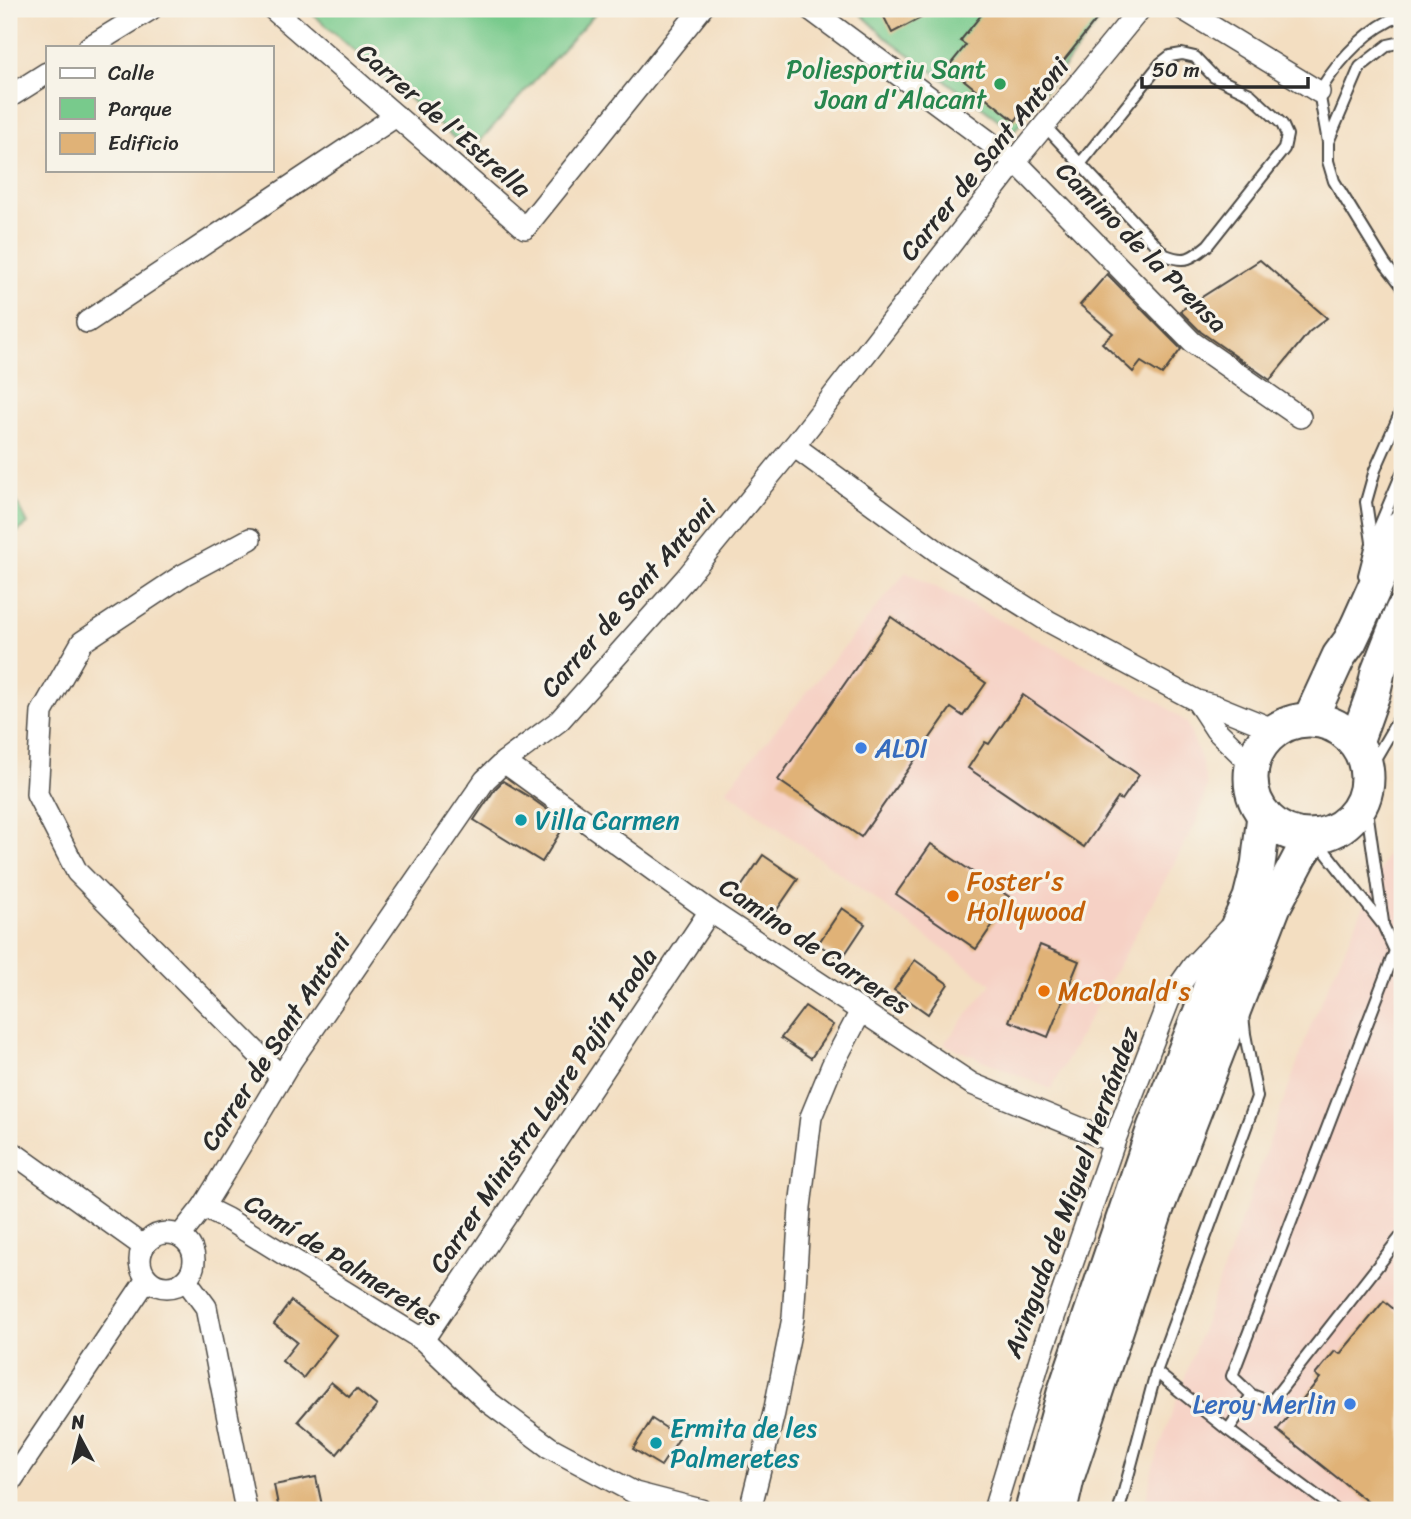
<svg xmlns="http://www.w3.org/2000/svg" width="1411" height="1519" font-family="Sriracha,sans-serif">
  <rect width="100%" height="100%" fill="#f7f3e8"/>
  <filter id="ink" filterUnits="userSpaceOnUse"><feTurbulence type="fractalNoise" baseFrequency=".0143" numOctaves="2"/><feDisplacementMap in="SourceGraphic" scale="14" xChannelSelector="R" yChannelSelector="G"/><feConvolveMatrix kernelMatrix="1 2 1 2 8 2 1 2 1" color-interpolation-filters="sRGB"/></filter>
  <filter id="wash" filterUnits="userSpaceOnUse"><feTurbulence type="fractalNoise" baseFrequency=".00686" numOctaves="4" result="noise"/><feDisplacementMap in="SourceGraphic" scale="28" xChannelSelector="R" yChannelSelector="G"/><feGaussianBlur stdDeviation="1.57" result="paint"/><feColorMatrix in="noise" values="0 0 0 0 0 0 0 0 0 0 0 0 0 0 0 0 0 1.4 0 .05"/><feComposite in="paint" operator="in"/></filter>
  <g filter="url(#wash)">
    <rect width="100%" height="100%" fill="#f3dec1"/>
    <g fill="#f6d1c5">
      <polygon points="906,572 1161,703 1187,723 1201,759 1207,786 1197,821 1051,1089 944,1044 991,984 726,790"/>
      <polygon points="1402,821 1402,1510 1144,1510 1153,1466 1312,1022"/>
    </g>
    <g fill="#78ca8c" stroke="#527a5c" stroke-width="2">
      <polygon points="307,9 599,9 470,152"/>
      <polygon points="856,9 1109,9 1014,131 884,36"/>
      <polygon points="9,487 28,524 9,538"/>
    </g>
    <g id="blocks">
      <g fill="#e0b277">
        <polygon points="880,9 938,9 892,33"/>
        <polygon points="986,9 1105,9 1015,121 948,67 966,45 960,41"/>
        <polygon points="1260,260 1327,318 1309,332 1270,380 1201,332 1180,311"/>
        <polygon points="1107,274 1181,349 1162,375 1141,362 1133,372 1102,343 1113,333 1080,305"/>
        <polygon points="891,617 986,683 963,716 951,708 861,837 778,780"/>
        <polygon points="1023,695 1139,775 1122,800 1118,798 1084,847 968,768 985,742 989,744"/>
        <polygon points="503,781 531,798 566,823 542,862 474,820 495,789"/>
        <polygon points="931,844 1011,898 976,949 896,894"/>
        <polygon points="763,855 798,879 772,917 737,893"/>
        <polygon points="842,908 865,924 841,960 818,944"/>
        <polygon points="1040,945 1079,961 1048,1037 1009,1021"/>
        <polygon points="915,960 948,984 928,1014 894,990"/>
        <polygon points="805,1006 833,1025 811,1058 781,1038"/>
        <polygon points="291,1301 336,1335 303,1378 282,1361 297,1342 274,1324"/>
        <polygon points="1384,1301 1402,1316 1402,1510 1378,1510 1277,1430 1320,1378 1315,1375 1335,1351 1340,1354"/>
        <polygon points="331,1382 349,1397 356,1389 377,1406 337,1454 298,1421"/>
        <polygon points="652,1419 680,1437 661,1466 633,1449"/>
        <polygon points="316,1477 323,1510 279,1510 274,1485"/>
      </g>
    </g>
  </g>
  <g filter="url(#ink)">
    <use href="#blocks" fill-opacity="0" stroke="#494642" stroke-width="2"/>
    <g fill="none" stroke-linecap="round" stroke-linejoin="round">
      <defs>
        <g id="service">
          <path d="M 1402,15 C 1366,29 1339,60 1319,92 L 1328,142 L 1328,161 L 1334,181 L 1385,264 L 1402,286"/>
          <path d="M 1044,125 L 1165,255 C 1186,263 1191,259 1208,245 L 1284,149 L 1287,135 L 1282,124 L 1250,94 L 1214,77 L 1195,57 L 1182,54 L 1170,56 L 1161,63 L 1080,164"/>
          <polyline points="1328,142 1360,67 1388,45 1402,42"/>
          <polyline points="1372,542 1366,502 1375,470 1402,409"/>
          <polyline points="1364,575 1372,544 1402,473"/>
          <polyline points="1368,771 1402,713"/>
          <polyline points="1365,796 1383,922"/>
          <polyline points="1317,841 1383,925 1395,951 1402,956"/>
          <polyline points="1395,951 1232,1376 1252,1395 1271,1402 1402,1235"/>
          <polyline points="1156,1372 1228,1430 1336,1510"/>
          <polyline points="1228,1430 1252,1395"/>
          <polyline points="1119,1510 1156,1372 1257,1097 1245,1034 1243,1015"/>
        </g>
        <g id="minor">
          <polyline points="273,9 525,228 701,9"/>
          <polyline points="810,9 1015,161 1192,342 1300,417"/>
          <polyline points="1183,9 1319,92"/>
          <polyline points="89,47 151,9"/>
          <polyline points="9,97 47,73"/>
          <polyline points="87,322 396,116"/>
          <polyline points="794,446 941,554 1048,621 1197,701 1216,706 1275,730"/>
          <polyline points="250,539 183,575 82,642 42,712 37,794 77,872 281,1077"/>
          <polyline points="1197,701 1216,730 1252,765"/>
          <polyline points="504,762 710,911 972,1084 1114,1142"/>
          <polyline points="9,1150 143,1246"/>
          <polyline points="203,1207 227,1219 423,1340 487,1401 549,1447 635,1493 701,1510"/>
          <circle cx="167" cy="1260" r="27"/>
          <polyline points="180,1236 203,1207 219,1181 291,1061 485,780 504,762 559,721 686,578 794,446 1025,149 1140,9"/>
          <polyline points="186,1280 206,1307 246,1510"/>
          <polyline points="423,1340 710,911"/>
          <polyline points="9,1484 147,1279"/>
          <polyline points="750,1510 774,1413 793,1318 800,1207 811,1117 832,1066 861,1011"/>
          <polyline points="994,1510 1043,1349 1114,1142 1169,1000 1193,966 1228,929"/>
        </g>
        <g id="primary">
          <polyline points="1310,719 1339,656 1350,641 1359,622 1402,526"/>
          <circle cx="1309" cy="778" r="58"/>
          <polyline points="1356,742 1373,694 1378,672 1402,611"/>
          <polyline points="1032,1510 1064,1393 1154,1128 1214,978 1250,898 1258,866 1264,815"/>
          <polyline points="1060,1510 1068,1475 1157,1208 1274,906 1301,855 1314,836"/>
        </g>
      </defs>
      <use href="#service" stroke="#494642" stroke-width="14"/>
      <use href="#minor" stroke="#494642" stroke-width="24"/>
      <use href="#primary" stroke="#494642" stroke-width="37"/>
      <use href="#service" stroke="#fff" stroke-width="10"/>
      <use href="#minor" stroke="#fff" stroke-width="21"/>
      <use href="#primary" stroke="#fff" stroke-width="33"/>
    </g>
  </g>
  <circle fill="#2e9e5b" stroke="#f7f3e8" stroke-width="2.5" cx="1000" cy="84" r="7"/>
  <g fill="#3f7fe0" stroke="#f7f3e8" stroke-width="2.5">
    <circle cx="861" cy="748" r="7"/>
    <circle cx="1350" cy="1404" r="7"/>
  </g>
  <g fill="#0f9aa8" stroke="#f7f3e8" stroke-width="2.5">
    <circle cx="521" cy="820" r="7"/>
    <circle cx="656" cy="1443" r="7"/>
  </g>
  <g fill="#e8710a" stroke="#f7f3e8" stroke-width="2.5">
    <circle cx="953" cy="896" r="7"/>
    <circle cx="1044" cy="991" r="7"/>
  </g>
  <g text-anchor="middle" dominant-baseline="central" stroke-width="6" stroke-linejoin="round" paint-order="stroke">
    <g font-size="26" fill="#27864d" stroke="#f7f3e8" text-anchor="end">
      <text x="986" y="69">Poliesportiu Sant<tspan x="986" dy="30">Joan d'Alacant</tspan></text>
    </g>
    <g font-size="26" fill="#2b2b2b" stroke="#f7f3e8">
      <text transform="translate(444 120) rotate(41)">Carrer de l'Estrella</text>
      <text transform="translate(984 159) rotate(-51)">Carrer de Sant Antoni</text>
      <text transform="translate(1142 247) rotate(45)">Camino de la Prensa</text>
      <text transform="translate(628 598) rotate(-49)">Carrer de Sant Antoni</text>
      <text transform="translate(815 946) rotate(34)">Camino de Carreres</text>
      <text transform="translate(275 1042) rotate(-57)">Carrer de Sant Antoni</text>
      <text transform="translate(543 1110) rotate(-56)">Carrer Ministra Leyre Pajín Iraola</text>
      <text transform="translate(1071 1192) rotate(-70)">Avinguda de Miguel Hernández</text>
      <text transform="translate(343 1260) rotate(32)">Camí de Palmeretes</text>
    </g>
    <g font-size="26" fill="#366cbe" stroke="#f7f3e8" text-anchor="start">
      <text x="875" y="748">ALDI</text>
      <text x="1336" y="1404" text-anchor="end">Leroy Merlin</text>
    </g>
    <g font-size="26" fill="#0d838f" stroke="#f7f3e8" text-anchor="start">
      <text x="535" y="820">Villa Carmen</text>
      <text x="670" y="1428">Ermita de les<tspan x="670" dy="30">Palmeretes</tspan></text>
    </g>
    <g font-size="26" fill="#c56008" stroke="#f7f3e8" text-anchor="start">
      <text x="967" y="881">Foster's<tspan x="967" dy="30">Hollywood</tspan></text>
      <text x="1058" y="991">McDonald's</text>
    </g>
  </g>
  <rect width="1411" height="1519" fill="none" stroke="#f7f3e8" stroke-width="35"/>
  <rect x="46" y="46" width="228" height="126" fill="#f7f3e8" stroke="#a5a39c" stroke-width="2"/>
  <rect x="60" y="68" width="35" height="10" fill="#ffffff" stroke="#a5a39c" stroke-width="2"/>
  <text x="108" y="80" font-size="21" fill="#2b2b2b">Calle</text>
  <rect x="60" y="98" width="35" height="21" fill="#78ca8c" stroke="#a5a39c" stroke-width="2"/>
  <text x="108" y="116" font-size="21" fill="#2b2b2b">Parque</text>
  <rect x="60" y="133" width="35" height="21" fill="#e0b277" stroke="#a5a39c" stroke-width="2"/>
  <text x="108" y="150" font-size="21" fill="#2b2b2b">Edificio</text>
  <g transform="translate(80 1438) rotate(353)" stroke="#f7f3e8" stroke-width="5" paint-order="stroke">
  <path d="M0-5L12 26L0 18L-12 26Z" fill="#2b2b2b"/>
  <text y="-10" font-size="19" font-weight="bold" text-anchor="middle" fill="#2b2b2b">N</text>
  </g>
  <path d="M1142 77v10h166v-10" fill="none" stroke="#2b2b2b" stroke-width="3.5"/>
  <text x="1152" y="77" font-size="21" fill="#2b2b2b" stroke="#f7f3e8" stroke-width="5" paint-order="stroke">50 m</text>
</svg>
